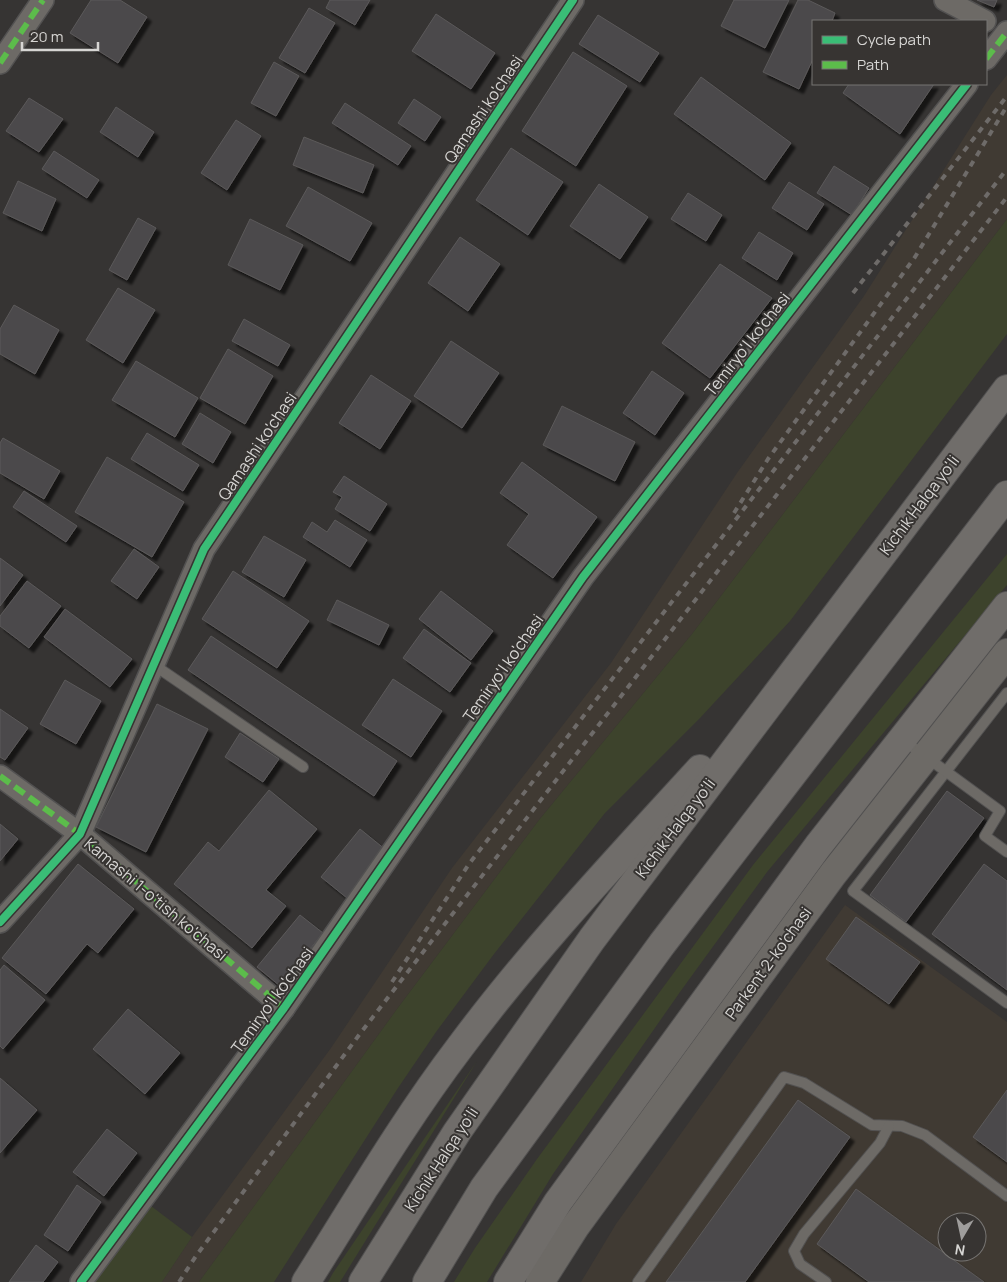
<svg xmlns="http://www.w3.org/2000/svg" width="1007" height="1282" font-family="Manrope,sans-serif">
  <defs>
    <filter id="shadow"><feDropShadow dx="4.5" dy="4.5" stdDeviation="1" flood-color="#0009"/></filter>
  </defs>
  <rect width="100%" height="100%" fill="#363433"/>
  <g fill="#403a33" fill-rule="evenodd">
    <polygon points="1007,75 1007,219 692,634 539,820 397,1009 199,1282 162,1282 192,1237 331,1048 452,868 611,663 737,473 864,296 991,95"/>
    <path d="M 845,905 L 1007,1022 L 1007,1282 L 581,1282 L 616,1224 ZM 947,1222 L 977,1222 L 977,1252 L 947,1252 Z"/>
  </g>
  <g fill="#3d432c">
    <polygon points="1007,219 1007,334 790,621 700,718 605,813 494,954 436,1032 398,1088 274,1282 199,1282 397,1009 539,820 692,634"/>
    <polygon points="1007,554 1007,585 767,872 680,992 553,1174 487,1282 454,1282 475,1248 537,1159 753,865"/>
    <polygon points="477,1061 340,1282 328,1282 333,1273"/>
    <polygon points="151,1206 192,1237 162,1282 94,1282"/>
  </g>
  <g fill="#4c4a4b" stroke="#5b595a" filter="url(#shadow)">
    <polygon points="91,0 120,0 147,17 118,63 70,33"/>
    <polygon points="330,0 370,0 355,25 326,8"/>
    <polygon points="734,0 789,0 765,48 721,26"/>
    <polygon points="798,0 808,0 835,13 832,21 813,21 813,59 799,89 763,72"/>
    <polygon points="977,0 997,0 994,7"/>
    <polygon points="309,8 335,23 305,73 279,58"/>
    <polygon points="436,14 495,53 471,89 412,51"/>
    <polygon points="598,15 659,53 640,82 579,44"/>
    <polygon points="573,52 627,86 576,166 522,131"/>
    <polygon points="274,62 299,76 276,116 251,103"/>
    <polygon points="701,77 791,143 765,180 674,114"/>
    <polygon points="849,84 934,84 900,134 843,93"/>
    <polygon points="29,98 63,119 39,152 6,131"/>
    <polygon points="414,99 441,117 425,141 398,123"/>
    <polygon points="345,103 411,146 398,165 332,123"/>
    <polygon points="116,107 154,132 138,157 100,132"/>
    <polygon points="236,120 261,136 227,190 201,173"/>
    <polygon points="304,137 374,165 363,193 293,165"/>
    <polygon points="511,148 563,182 528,235 476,200"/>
    <polygon points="54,151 99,180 87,198 42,169"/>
    <polygon points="834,166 869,188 852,215 817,193"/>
    <polygon points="18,181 56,199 42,231 3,213"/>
    <polygon points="789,182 824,204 807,230 772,208"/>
    <polygon points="599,184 648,217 620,259 570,226"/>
    <polygon points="308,187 372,223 350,261 286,226"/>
    <polygon points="688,193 722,215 706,241 671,219"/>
    <polygon points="138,218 156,228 127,280 109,270"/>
    <polygon points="250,219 303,245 280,290 228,265"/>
    <polygon points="759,232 793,253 777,280 742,258"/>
    <polygon points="460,237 500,264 468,311 428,283"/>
    <polygon points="720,264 772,298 710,378 662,343"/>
    <polygon points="118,288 155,310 123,363 86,340"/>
    <polygon points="14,305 59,330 35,374 0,354 0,329"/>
    <polygon points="244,319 290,345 278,366 232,341"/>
    <polygon points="451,341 499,373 462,428 414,396"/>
    <polygon points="228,349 273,376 245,424 200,398"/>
    <polygon points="136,361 198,398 175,437 112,400"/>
    <polygon points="652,371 684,393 655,435 623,413"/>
    <polygon points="371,375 411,401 380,449 339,423"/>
    <polygon points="562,406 635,442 615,481 543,445"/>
    <polygon points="200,413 231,432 213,463 182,444"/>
    <polygon points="147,433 199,465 183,491 131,459"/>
    <polygon points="3,438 60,471 44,499 0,473 0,443"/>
    <polygon points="107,457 184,502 152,557 75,512"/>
    <polygon points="522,462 597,517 553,578 507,545 529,514 500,493"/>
    <polygon points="344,476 387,504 370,531 335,509 342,497 333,492"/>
    <polygon points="24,491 77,526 66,542 13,507"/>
    <polygon points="335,520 367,540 350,567 303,537 312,522 327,532"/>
    <polygon points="264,536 306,560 284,597 242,572"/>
    <polygon points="134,549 159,567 137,599 111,581"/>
    <polygon points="0,558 23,575 0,606"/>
    <polygon points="233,571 309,621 277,668 202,619"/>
    <polygon points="27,581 61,606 29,648 0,626 0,616"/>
    <polygon points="441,591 493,631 471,660 419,619"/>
    <polygon points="337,600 389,625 379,645 327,620"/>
    <polygon points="65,609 132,659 110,687 44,637"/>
    <polygon points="424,629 471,663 450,692 403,658"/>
    <polygon points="211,636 397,761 374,796 188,670"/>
    <polygon points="393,679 442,711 411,757 362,725"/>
    <polygon points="65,680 101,701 76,744 40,724"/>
    <polygon points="157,704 208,729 146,852 96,827"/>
    <polygon points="0,709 28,728 5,760 0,757"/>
    <polygon points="240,733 279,759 263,782 225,757"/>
    <polygon points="269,790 317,829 266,890 286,906 252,948 174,884 208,842 219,851"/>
    <polygon points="947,791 984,818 906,922 870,895"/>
    <polygon points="0,824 18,839 0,861"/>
    <polygon points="360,829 386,850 347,898 321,877"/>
    <polygon points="78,864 134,909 98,953 87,944 46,994 2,958"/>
    <polygon points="984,864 1007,881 1007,990 932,934"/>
    <polygon points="300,915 323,933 280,986 257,967"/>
    <polygon points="856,917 920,962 889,1004 826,959"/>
    <polygon points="4,965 45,1000 3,1049 0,1046 0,970"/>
    <polygon points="128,1009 180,1053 145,1094 93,1049"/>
    <polygon points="0,1078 37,1110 0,1153"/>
    <polygon points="1007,1090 1007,1162 973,1137"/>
    <polygon points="798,1100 850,1137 745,1282 666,1282"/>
    <polygon points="107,1129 137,1153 104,1196 73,1172"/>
    <polygon points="77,1185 101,1202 68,1251 44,1235"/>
    <polygon points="856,1189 984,1282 869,1282 817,1244"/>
    <polygon points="36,1245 58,1262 43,1282 9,1282"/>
  </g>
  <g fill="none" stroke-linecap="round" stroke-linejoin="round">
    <defs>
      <g id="service">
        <polyline points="154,665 303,767"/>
        <polyline points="1007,693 853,891 1007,1003"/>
        <polyline points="903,740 1000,811 985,836 1007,852"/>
        <polyline points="638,1282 784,1077 804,1083 872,1125 902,1126 925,1135 1007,1196"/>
        <polyline points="826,1282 800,1264 794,1251 804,1234 880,1143 889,1126"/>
      </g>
      <g id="minor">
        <polyline points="945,0 985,21"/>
        <polyline points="986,59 1007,32"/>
        <polyline points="0,63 43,0"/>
        <polyline points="0,776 80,834 284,1008"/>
        <polyline points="0,922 80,834 204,549 573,0"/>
        <polyline points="81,1282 284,1008 583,577 967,84"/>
      </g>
      <polyline id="primary" points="540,1282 575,1227 833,874 1007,653"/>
      <g id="trunk">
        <path d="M 306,1282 C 356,1203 403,1122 460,1047 C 533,949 617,860 700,769"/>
        <polyline points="363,1282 457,1132 592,939 1007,389"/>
        <polyline points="427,1282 484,1188 662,944 1007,495"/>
        <polyline points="508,1282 558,1202 818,846 1007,606"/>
      </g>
    </defs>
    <use href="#service" stroke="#525151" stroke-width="12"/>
    <use href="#minor" stroke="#525151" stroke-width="24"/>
    <use href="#primary" stroke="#525151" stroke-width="30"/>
    <use href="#trunk" stroke="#525151" stroke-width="30"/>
    <use href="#service" stroke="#6d6a66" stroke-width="10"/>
    <use href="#minor" stroke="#6d6a66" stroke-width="21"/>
    <use href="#primary" stroke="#6d6a66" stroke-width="28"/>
    <use href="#trunk" stroke="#706d6a" stroke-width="28"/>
    <g stroke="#6e6b69" stroke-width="4" stroke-dasharray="6 6" stroke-linecap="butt">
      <polyline points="853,293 1007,96"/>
      <polyline points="734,513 768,459 915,257 1007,106"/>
      <polyline points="392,982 469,864 1007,169"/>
      <polyline points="179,1282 196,1256 359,1035 1007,197"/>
    </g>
    <g stroke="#5cbc4b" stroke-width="6" stroke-dasharray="12 6" stroke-linecap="butt">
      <polyline points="986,59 1007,32"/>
      <polyline points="0,63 43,0"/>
      <polyline points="0,776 80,834 284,1008"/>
    </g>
    <defs>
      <g id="cycleway">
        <polyline points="0,922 80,834 204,549 573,0"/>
        <polyline points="81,1282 284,1008 583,577 967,84"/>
      </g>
    </defs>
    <use href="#cycleway" stroke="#373432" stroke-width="11"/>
    <use href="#cycleway" stroke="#3abd76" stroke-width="8"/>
  </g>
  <g text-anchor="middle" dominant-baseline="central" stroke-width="4" stroke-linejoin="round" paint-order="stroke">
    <g font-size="16" fill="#d7d6d4" stroke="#373432">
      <text transform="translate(483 109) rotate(-56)">Qamashi ko'chasi</text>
      <text transform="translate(747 344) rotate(-52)">Temiryo'l ko'chasi</text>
      <text transform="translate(257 446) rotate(-56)">Qamashi ko'chasi</text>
      <text transform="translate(919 505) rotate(-53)">Kichik Halqa yo'li</text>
      <text transform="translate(503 668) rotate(-55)">Temiryo'l ko'chasi</text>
      <text transform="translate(675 828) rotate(-53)">Kichik Halqa yo'li</text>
      <text transform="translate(156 899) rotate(40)">Kamashi 1-o'tish ko'chasi</text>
      <text transform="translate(768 963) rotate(-54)">Parkent 2-ko'chasi</text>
      <text transform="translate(272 1000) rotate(-54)">Temiryo'l ko'chasi</text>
      <text transform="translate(441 1159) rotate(-57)">Kichik Halqa yo'li</text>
    </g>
  </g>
  <rect x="812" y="20" width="175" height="65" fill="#373432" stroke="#777573"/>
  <rect x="822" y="36" width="25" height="8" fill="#3abd76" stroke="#777573"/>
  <text x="857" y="45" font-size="15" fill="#d7d6d4">Cycle path</text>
  <rect x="822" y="61" width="25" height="8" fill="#5cbc4b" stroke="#777573"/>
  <text x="857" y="70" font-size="15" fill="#d7d6d4">Path</text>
  <g transform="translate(962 1237) rotate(189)"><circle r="24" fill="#373432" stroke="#777573"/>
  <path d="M0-4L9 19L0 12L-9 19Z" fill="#9f9d9c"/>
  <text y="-8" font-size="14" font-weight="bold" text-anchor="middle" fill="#d7d6d4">N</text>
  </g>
  <path d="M22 42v8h76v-8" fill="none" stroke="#d7d6d4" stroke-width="2.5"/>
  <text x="30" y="42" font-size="15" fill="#d7d6d4" stroke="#373432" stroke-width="4" paint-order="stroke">20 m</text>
</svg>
